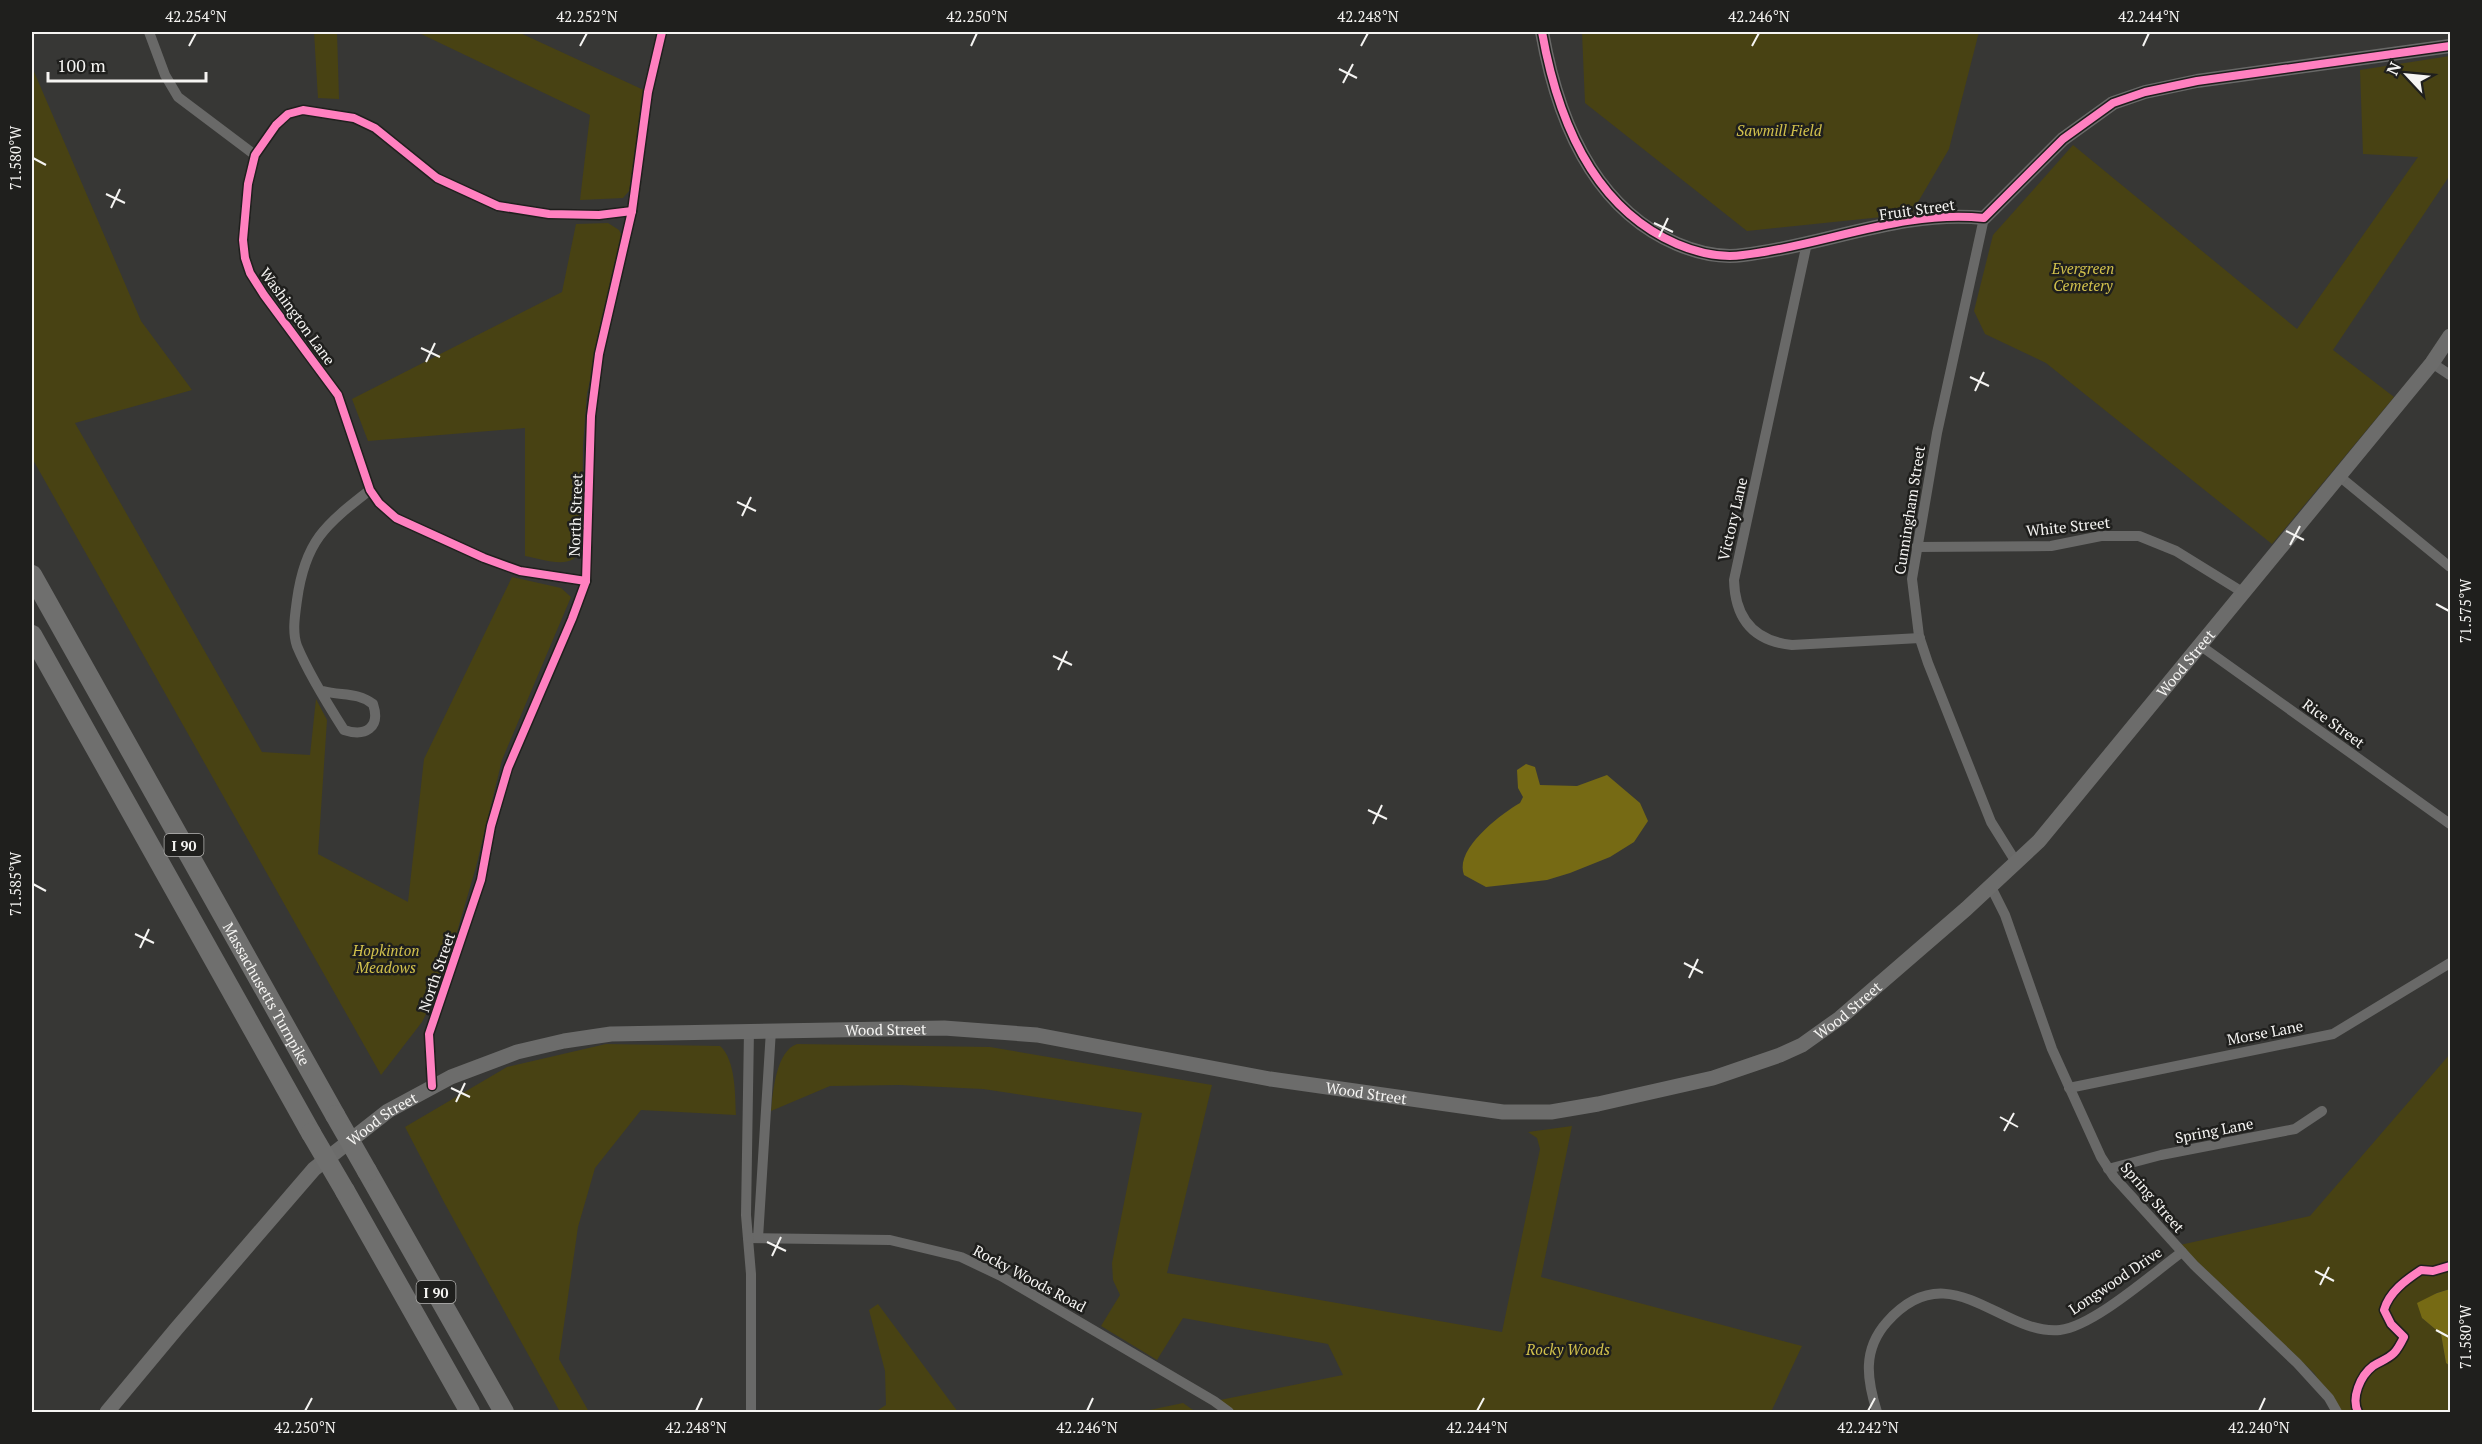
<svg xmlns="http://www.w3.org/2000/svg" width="2482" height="1444" font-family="'PT Serif',serif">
  <rect width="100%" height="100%" fill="#373735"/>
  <g fill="#484213">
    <polygon points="314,32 337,32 339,99 318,98"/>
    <polygon points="417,32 518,32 648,92 629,191 623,198 580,200 590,115"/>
    <polygon points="1582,32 1979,32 1949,149 1911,214 1747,231 1585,103"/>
    <polygon points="2450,56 2450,175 2333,350 2394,397 2272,544 2046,363 1985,334 1974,311 1993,235 2073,145 2297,329 2418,157 2363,154 2360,70"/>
    <polygon points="32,67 141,321 192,390 75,423 262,752 310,755 316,699 327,720 318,854 408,902 424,759 512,577 561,588 571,597 502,760 476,867 442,983 422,1022 381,1075 32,458"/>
    <path d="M 608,223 L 619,230 L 622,236 L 587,394 L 583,445 L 582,548 C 573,572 544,559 525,556 L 525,428 L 368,441 L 352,399 L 562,292 L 576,224 Z"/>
    <path d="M 606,1044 L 720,1046 C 736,1060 735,1095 736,1115 L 641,1110 L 595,1168 L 578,1227 L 559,1359 L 589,1412 L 560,1412 L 445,1204 L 405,1127 L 507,1067 Z"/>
    <path d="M 797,1044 L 990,1047 L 1212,1085 L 1167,1273 L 1502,1332 L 1540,1149 L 1537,1138 L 1528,1132 L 1572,1126 L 1541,1277 L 1802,1346 L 1771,1412 L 1231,1412 L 1220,1400 L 1343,1375 L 1328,1344 L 1183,1318 L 1157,1360 L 1101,1326 L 1120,1295 L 1113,1280 L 1112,1263 L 1142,1113 L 983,1089 L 900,1085 L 830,1086 L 771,1111 C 773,1092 776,1051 797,1044 Z"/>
    <polygon points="2450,1054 2450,1289 2436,1293 2422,1318 2441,1334 2446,1363 2450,1366 2450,1412 2339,1412 2314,1373 2180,1245 2310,1216"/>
    <polygon points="878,1304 958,1412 875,1412 886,1405 885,1371 869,1310"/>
    <polygon points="1183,1403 1196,1412 1140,1412"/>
  </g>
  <g fill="#766a14">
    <path d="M 1526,764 L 1535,767 L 1540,785 L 1577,786 L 1607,775 L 1640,803 L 1648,821 L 1634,842 L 1610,857 L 1570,873 L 1547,880 L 1486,887 L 1464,875 C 1454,849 1501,814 1520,803 L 1523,797 L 1518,788 L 1517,770 Z"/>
    <polygon points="2450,1289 2450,1366 2446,1363 2441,1334 2422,1318 2417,1303 2437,1293"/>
  </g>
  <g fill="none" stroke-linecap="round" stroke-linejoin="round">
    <g stroke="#696968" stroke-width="10">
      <polyline points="149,32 165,75 178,97 255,155"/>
      <polyline points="1984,218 1937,433 1912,579 1919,636 1928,663 1991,822 2016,862"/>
      <path d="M 1807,243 L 1734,580 C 1735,618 1753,641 1792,645 L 1920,638"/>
      <polyline points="2432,363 2450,375"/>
      <polyline points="2339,476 2450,567"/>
      <polyline points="1916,547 2051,546 2101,536 2139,536 2176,551 2244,593"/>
      <polyline points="586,581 520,571 484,558 396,518 379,503 370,490 338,395 264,295 250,273 245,258 243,240 248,184 255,155 276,125 288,114 303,110 354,118 375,128 437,178 498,206 549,214 599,215 632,211"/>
      <polyline points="2201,646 2450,824"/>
      <path d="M 323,691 C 341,696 358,692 373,704 C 381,728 365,737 344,730 C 330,708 307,670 297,646 C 292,632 295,615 297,600 C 305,541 325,525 370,490"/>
      <polyline points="1991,887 2005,915 2052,1049 2101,1157 2114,1177 2194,1265 2297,1363 2329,1398 2337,1412"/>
      <polyline points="749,1030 746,1215 751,1274 751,1412"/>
      <polyline points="432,1086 429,1034 481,880 491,826 508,768 572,619 586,581 591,416 599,354 632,211 648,92 662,32"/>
      <polyline points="2069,1088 2333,1034 2450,963"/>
      <polyline points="2108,1169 2161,1155 2295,1129 2322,1111"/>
      <polyline points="748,1238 890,1240 961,1257 1001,1276 1214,1401 1229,1412"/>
      <polyline points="758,1238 771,1030"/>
      <path d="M 1877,1412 C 1867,1380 1862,1350 1887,1322 C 1950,1251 2001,1336 2060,1330 C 2094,1326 2153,1273 2182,1252"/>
    </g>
    <path stroke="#696968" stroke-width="14" d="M 1542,32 C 1557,117 1591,207 1677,244 C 1698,253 1721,258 1743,255 C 1823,246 1903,209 1984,218 L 2063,139 L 2113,103 L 2145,92 L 2197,81 L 2450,46"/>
    <path stroke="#6c6c6b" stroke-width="15" id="s1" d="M 107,1412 L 177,1328 L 314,1169 L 388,1111 L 451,1077 L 517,1052 L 564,1041 L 611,1034 L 944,1028 L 1037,1035 L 1270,1079 L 1503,1112 L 1551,1112 L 1598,1104 L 1713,1078 L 1780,1055 L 1802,1045 L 1840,1018 L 1966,909 L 2039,841 L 2432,363 L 2450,336"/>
    <g stroke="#6f6f6e" stroke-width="20">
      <path id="s2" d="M 32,575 L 335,1115"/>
      <polyline points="32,635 311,1133"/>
      <polyline points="367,1171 504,1412"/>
      <polyline points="345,1191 470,1412"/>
    </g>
    <g stroke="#6f6f6e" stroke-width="20">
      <polyline points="335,1115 367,1171"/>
      <polyline points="311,1133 345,1191"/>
    </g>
    <defs>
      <g id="cycleway">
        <path d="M 1542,32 C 1557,117 1591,207 1677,244 C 1698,253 1721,258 1743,255 C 1823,246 1903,209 1984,218 L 2063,139 L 2113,103 L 2145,92 L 2197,81 L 2450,46"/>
        <polyline points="586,581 520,571 484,558 396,518 379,503 370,490 338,395 264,295 250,273 245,258 243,240 248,184 255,155 276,125 288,114 303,110 354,118 375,128 437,178 498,206 549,214 599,215 632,211"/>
        <polyline points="432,1086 429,1034 481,880 491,826 508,768 572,619 586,581 591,416 599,354 632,211 648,92 662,32"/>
        <path d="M 2358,1412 C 2351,1398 2360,1376 2373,1366 C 2380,1361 2387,1360 2394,1353 C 2398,1349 2401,1343 2404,1337 L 2391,1324 L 2384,1310 C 2389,1292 2406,1280 2421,1270 L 2433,1271 L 2450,1266"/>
      </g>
    </defs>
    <use href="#cycleway" stroke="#1f1f1d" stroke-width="11"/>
    <use href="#cycleway" stroke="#ff80c0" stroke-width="8"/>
  </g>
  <path fill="none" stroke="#f5f4f2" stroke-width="2" d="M 189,46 L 196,33M 580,46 L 587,33M 971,46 L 977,33M 1361,46 L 1368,33M 1752,46 L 1759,33M 2143,46 L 2149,33M 1339,69 L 1357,78M 1343,83 L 1353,64M 33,158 L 46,165M 106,194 L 125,203M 111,208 L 120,189M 1654,223 L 1673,232M 1659,237 L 1668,218M 421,348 L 440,357M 426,362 L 435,343M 1970,377 L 1989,386M 1975,391 L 1984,372M 737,502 L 756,511M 742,516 L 751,497M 2286,531 L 2304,540M 2290,545 L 2300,526M 2436,604 L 2449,611M 1053,656 L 1072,665M 1058,670 L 1067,651M 1368,810 L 1387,819M 1373,824 L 1382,805M 33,884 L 46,891M 135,934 L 154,943M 140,948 L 149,929M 1684,963 L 1703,973M 1689,978 L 1698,959M 451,1088 L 470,1097M 456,1102 L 465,1083M 2000,1117 L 2018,1127M 2004,1131 L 2014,1113M 767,1242 L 786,1251M 772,1256 L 781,1237M 2315,1271 L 2334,1281M 2320,1285 L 2329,1267M 2436,1330 L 2449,1337M 305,1411 L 312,1398M 696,1411 L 702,1398M 1087,1411 L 1093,1398M 1477,1411 L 1484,1398M 1868,1411 L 1875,1398M 2259,1411 L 2265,1398"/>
  <g text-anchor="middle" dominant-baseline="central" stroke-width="5" stroke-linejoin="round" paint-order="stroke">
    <g fill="#1f1f1d" stroke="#b5b4b2" stroke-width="1.5">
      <rect x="164.5" y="834" width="39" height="22" rx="4.5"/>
      <rect x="416.5" y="1281" width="39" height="22" rx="4.5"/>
    </g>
    <g font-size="14" font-weight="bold" fill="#f5f4f2">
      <text x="184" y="845">I 90</text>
      <text x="436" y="1292">I 90</text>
    </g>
    <g font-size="15" font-style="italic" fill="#d2c14c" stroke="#1f1f1d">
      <text x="1779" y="130">Sawmill Field</text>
      <text x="2083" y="268">Evergreen<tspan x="2083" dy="17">Cemetery</tspan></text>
      <text x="386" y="950">Hopkinton<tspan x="386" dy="17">Meadows</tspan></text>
      <text x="1568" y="1349">Rocky Woods</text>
    </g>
    <g font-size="15" fill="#f5f4f2" stroke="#1f1f1d">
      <text transform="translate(1917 209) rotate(-8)">Fruit Street</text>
      <text transform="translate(298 316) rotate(54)">Washington Lane</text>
      <text transform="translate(1909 510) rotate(-81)">Cunningham Street</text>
      <text transform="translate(575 515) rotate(-88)">North Street</text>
      <text transform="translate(1732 519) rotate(-77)">Victory Lane</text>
      <text transform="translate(2068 526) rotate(-6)">White Street</text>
      <text stroke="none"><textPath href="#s1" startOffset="2402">Wood Street</textPath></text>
      <text transform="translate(2334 723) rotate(36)">Rice Street</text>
      <text transform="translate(436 972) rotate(-71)">North Street</text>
      <text stroke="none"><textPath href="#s2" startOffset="480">Massachusetts Turnpike</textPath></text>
      <text stroke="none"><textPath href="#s1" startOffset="1916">Wood Street</textPath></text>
      <text stroke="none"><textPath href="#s1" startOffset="926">Wood Street</textPath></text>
      <text transform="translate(2265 1032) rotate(-11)">Morse Lane</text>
      <text stroke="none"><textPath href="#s1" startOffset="1412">Wood Street</textPath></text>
      <text stroke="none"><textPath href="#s1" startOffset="404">Wood Street</textPath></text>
      <text transform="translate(2214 1130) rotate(-11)">Spring Lane</text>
      <text transform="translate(2153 1197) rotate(49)">Spring Street</text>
      <text transform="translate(1030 1278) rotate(28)">Rocky Woods Road</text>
      <text transform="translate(2115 1280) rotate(-34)">Longwood Drive</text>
    </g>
  </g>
  <rect width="2482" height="1444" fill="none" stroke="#1f1f1d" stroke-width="66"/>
  <g transform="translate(2407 75) rotate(296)" stroke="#1f1f1d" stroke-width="4.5" paint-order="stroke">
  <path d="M0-4.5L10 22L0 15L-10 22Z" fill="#f5f4f2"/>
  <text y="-9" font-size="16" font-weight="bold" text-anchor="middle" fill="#f5f4f2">N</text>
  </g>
  <path d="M48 72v9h158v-9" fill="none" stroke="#f5f4f2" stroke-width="3"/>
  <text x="57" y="72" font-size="18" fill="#f5f4f2" stroke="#1f1f1d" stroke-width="4.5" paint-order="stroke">100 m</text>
  <rect x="33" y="33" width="2416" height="1378" fill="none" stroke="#f5f4f2" stroke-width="2"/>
  <g font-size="15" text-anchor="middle" fill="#f5f4f2">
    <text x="196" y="22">42.254°N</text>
    <text x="587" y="22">42.252°N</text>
    <text x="977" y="22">42.250°N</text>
    <text x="1368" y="22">42.248°N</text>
    <text x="1759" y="22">42.246°N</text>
    <text x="2149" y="22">42.244°N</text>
    <text transform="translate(16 158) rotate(-90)" y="5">71.580°W</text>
    <text transform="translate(2466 611) rotate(-90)" y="5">71.575°W</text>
    <text transform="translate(16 884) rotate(-90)" y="5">71.585°W</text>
    <text transform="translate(2466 1337) rotate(-90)" y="5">71.580°W</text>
    <text x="305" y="1433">42.250°N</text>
    <text x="696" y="1433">42.248°N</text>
    <text x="1087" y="1433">42.246°N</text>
    <text x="1477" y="1433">42.244°N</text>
    <text x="1868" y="1433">42.242°N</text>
    <text x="2259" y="1433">42.240°N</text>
  </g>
</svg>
